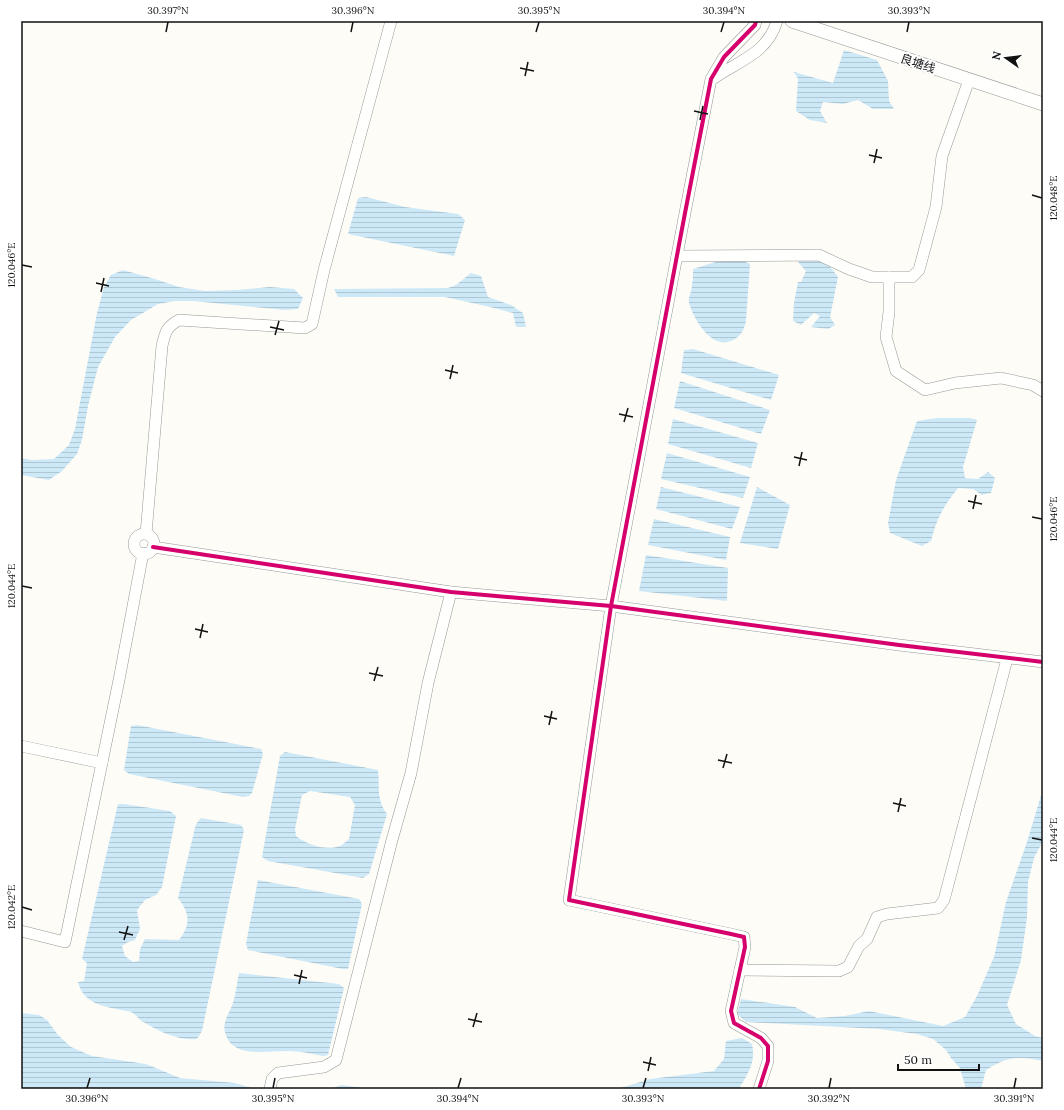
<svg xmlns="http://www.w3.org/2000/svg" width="1064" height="1110" font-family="Lora,'Noto Sans SC',serif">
  <defs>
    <pattern id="water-rules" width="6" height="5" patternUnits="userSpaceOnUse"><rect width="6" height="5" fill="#cde8f7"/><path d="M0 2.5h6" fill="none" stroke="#afc6d3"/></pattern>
  </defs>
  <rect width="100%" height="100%" fill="#fdfcf7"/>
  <g fill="url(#water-rules)" fill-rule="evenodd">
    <polygon points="844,50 877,60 888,81 889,101 894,109 873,109 858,100 843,104 823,102 820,111 827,123 810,120 796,111 798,79 794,72 833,83"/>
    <polygon points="366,197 405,207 458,214 465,220 454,256 348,234 358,198"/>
    <path d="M 725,259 L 742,260 L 750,264 L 746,321 C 744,330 741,336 733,340 C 712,351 694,320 689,303 C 688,297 692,291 692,285 C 693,280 693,274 693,269 Z"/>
    <path d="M 804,259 C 824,261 827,261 838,277 L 830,317 L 835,325 L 828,329 L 811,327 L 820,316 L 814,313 L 801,325 L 793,321 L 794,303 L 798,282 L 801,282 L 806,271 L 798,262 Z"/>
    <polygon points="123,270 155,279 179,287 205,291 237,290 270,287 294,289 303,298 298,309 285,310 193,301 175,301 158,304 131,320 115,337 98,367 88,406 82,440 77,454 62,471 49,480 21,475 21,458 32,460 54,459 69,445 75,429 97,313 104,287 111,275"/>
    <polygon points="471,273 481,276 488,297 511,305 523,313 526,327 516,327 513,313 490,307 445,297 338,297 334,289 448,288 456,285"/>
    <polygon points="693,349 779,375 771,400 681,373 684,350"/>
    <polygon points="680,381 770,410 761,434 674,408"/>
    <path d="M 937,418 L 970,418 L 977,420 L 963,467 L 965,478 L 978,479 L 988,472 L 995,478 L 991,493 L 982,495 L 973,489 L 958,488 C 943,507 937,518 931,541 L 922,546 L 890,533 L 888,523 L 896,480 L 917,421 Z"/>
    <polygon points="673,419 758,443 751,468 668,444"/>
    <polygon points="667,453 750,477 743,498 661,479"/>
    <polygon points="661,487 740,507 732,529 656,509"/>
    <polygon points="757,487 790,505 778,549 740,543"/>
    <polygon points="654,519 730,537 726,560 648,545"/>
    <polygon points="646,555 728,568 727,601 639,591"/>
    <polygon points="137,725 261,749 263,754 252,793 249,796 243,797 129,774 124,770 131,726"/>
    <path d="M 285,752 L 378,770 C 380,787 376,799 387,814 L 369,874 L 363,878 L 268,861 L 262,857 L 280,756 ZM 310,791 L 350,797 L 355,805 L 349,839 C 347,841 344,843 342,845 C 328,852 307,845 296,836 L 295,829 L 302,795 Z"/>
    <path d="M 1043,789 L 1043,841 L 1034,858 L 1028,882 L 1027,917 L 1021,960 L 1007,1005 L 1016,1024 L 1035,1036 L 1043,1038 L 1043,1061 C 1018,1056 1008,1056 986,1070 L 981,1089 L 966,1089 L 960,1068 L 951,1058 L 946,1050 L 933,1039 L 917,1034 L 879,1029 L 746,1022 L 737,1014 L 741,999 L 795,1007 L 817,1018 L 845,1016 L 869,1011 L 943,1026 L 965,1017 L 977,996 L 994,957 L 1006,902 L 1027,842 Z"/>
    <path d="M 118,804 L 124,804 L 170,811 L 176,816 L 162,887 L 156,895 L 145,900 L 137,910 L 140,929 L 135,940 L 128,942 L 122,946 L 125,956 L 133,962 L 139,961 L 140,949 L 145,939 L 179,940 C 191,925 190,913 178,898 L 196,824 L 201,818 L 241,825 L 244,830 L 202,1031 L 197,1039 C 180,1041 160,1032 145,1023 C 140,1021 137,1016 133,1013 C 130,1011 125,1011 121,1010 C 102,1006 83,1003 78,982 L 84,981 L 87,963 L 82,959 Z"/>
    <polygon points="258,880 359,899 362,904 348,969 343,969 248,950 246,944"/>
    <path d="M 239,973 L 339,984 L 344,988 L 328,1055 L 323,1056 C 312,1054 300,1051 289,1051 C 269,1050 231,1060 225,1032 C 222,1022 230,1012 233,1003 C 236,993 237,983 239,973 Z"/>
    <polygon points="21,1013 39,1015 47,1020 58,1035 71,1047 92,1056 146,1064 180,1078 235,1083 255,1089 21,1089"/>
    <path d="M 742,1038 L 752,1044 C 756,1063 748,1073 739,1089 L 617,1089 L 650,1079 L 714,1071 L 724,1059 L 726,1041 Z"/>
    <polygon points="341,1085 364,1088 365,1089 331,1089"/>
  </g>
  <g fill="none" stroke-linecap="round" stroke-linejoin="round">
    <defs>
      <g id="minor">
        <polyline points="756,21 755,25 724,57 711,79 685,213 611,606 569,900 731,934 744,937 745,947 731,1011 734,1023 761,1038 768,1046 768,1061 759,1089"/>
        <path d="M 714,78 C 740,60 767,54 777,21"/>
        <polyline points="677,256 819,255 849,269 872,277 912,277 919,270 936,207 942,156 969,80"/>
        <polyline points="889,277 889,312 886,337 896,371 925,390 955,383 1001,378 1033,385 1043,391"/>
        <path d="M 146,534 L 162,346 C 165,333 166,327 179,320 L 305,328 L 312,324 L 324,270 L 391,21"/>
        <circle cx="144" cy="544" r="10"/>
        <polyline points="153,547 451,592 611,606 899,645 1043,662"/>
        <polyline points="21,746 102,763"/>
        <polyline points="21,931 65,942 119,680 143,553"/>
        <polyline points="740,970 839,971 848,967 859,946 867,939 877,917 887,914 938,908 944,900 1007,659"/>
        <polyline points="270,1089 272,1079 278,1073 324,1067 336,1060 392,840 411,773 428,683 451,592"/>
      </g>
      <polyline id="tertiary" points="792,21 1043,104"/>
    </defs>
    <use href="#minor" stroke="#979795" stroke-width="12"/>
    <use href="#tertiary" stroke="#979795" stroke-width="14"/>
    <use href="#minor" stroke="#fffffe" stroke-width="11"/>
    <use href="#tertiary" stroke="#fffffe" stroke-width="13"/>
    <defs>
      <g id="cycleway">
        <polyline points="756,21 755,25 724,57 711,79 685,213 611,606 569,900 731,934 744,937 745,947 731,1011 734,1023 761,1038 768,1046 768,1061 759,1089"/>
        <polyline points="153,547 451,592 611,606 899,645 1043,662"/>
      </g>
    </defs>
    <use href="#cycleway" stroke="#fff" stroke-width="6"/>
    <use href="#cycleway" stroke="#d6006c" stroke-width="4"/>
  </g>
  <path fill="none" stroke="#111" stroke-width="1.5" d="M 166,32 L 168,22M 351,32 L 353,22M 536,32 L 539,22M 721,32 L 724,22M 907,32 L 909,22M 520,68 L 534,71M 525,76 L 528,62M 694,111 L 708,114M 700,120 L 703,106M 869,155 L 882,158M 874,163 L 877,149M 1032,195 L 1042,198M 22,265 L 32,267M 96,283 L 109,286M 101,292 L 104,278M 270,327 L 284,330M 275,335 L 279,321M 445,370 L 458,373M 450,379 L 453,365M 619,414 L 633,417M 624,422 L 628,408M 794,457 L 807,460M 799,466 L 802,452M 968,501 L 982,504M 973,509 L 976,495M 1032,517 L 1042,519M 22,586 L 32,588M 195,629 L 208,632M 200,638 L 203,624M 369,673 L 383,676M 374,681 L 378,667M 544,716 L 557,719M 549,725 L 552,711M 718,760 L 732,763M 723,768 L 727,754M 893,803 L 906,806M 898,812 L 901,798M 1032,838 L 1042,840M 22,907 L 32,910M 119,932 L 133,935M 124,940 L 128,926M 294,975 L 307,978M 299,984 L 302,970M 468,1019 L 482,1022M 473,1027 L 477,1013M 643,1062 L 656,1065M 648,1071 L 651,1057M 87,1088 L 90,1078M 273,1088 L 275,1078M 458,1088 L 461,1078M 643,1088 L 646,1078M 829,1088 L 831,1078M 1014,1088 L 1016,1078"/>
  <g text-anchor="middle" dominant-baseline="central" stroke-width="4" stroke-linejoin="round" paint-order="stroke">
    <g font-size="12" fill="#111" stroke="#fff">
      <text transform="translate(918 63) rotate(18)">良塘线</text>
    </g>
  </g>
  <rect width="1064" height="1110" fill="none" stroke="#ffffff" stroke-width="44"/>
  <g transform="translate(1006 58) rotate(284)" stroke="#ffffff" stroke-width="3" paint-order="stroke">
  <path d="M0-3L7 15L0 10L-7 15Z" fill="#111111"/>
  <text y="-6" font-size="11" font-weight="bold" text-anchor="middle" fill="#111111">N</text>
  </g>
  <path d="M898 1064v6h81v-6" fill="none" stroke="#111111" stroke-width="2"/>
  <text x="904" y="1064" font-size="12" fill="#111111" stroke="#ffffff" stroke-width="3" paint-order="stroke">50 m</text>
  <rect x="22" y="22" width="1020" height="1066" fill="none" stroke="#111" stroke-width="1.5"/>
  <g font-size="10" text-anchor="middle" fill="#111">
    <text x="168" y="14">30.397°N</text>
    <text x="353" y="14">30.396°N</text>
    <text x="539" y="14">30.395°N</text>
    <text x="724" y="14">30.394°N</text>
    <text x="909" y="14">30.393°N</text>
    <text transform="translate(1053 198) rotate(-90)" y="4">120.048°E</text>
    <text transform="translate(11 265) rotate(-90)" y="4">120.046°E</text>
    <text transform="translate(1053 519) rotate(-90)" y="4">120.046°E</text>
    <text transform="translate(11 586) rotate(-90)" y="4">120.044°E</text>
    <text transform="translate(1053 840) rotate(-90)" y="4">120.044°E</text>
    <text transform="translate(11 907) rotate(-90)" y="4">120.042°E</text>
    <text x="87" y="1102">30.396°N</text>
    <text x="273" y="1102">30.395°N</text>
    <text x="458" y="1102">30.394°N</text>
    <text x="643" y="1102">30.393°N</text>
    <text x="829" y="1102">30.392°N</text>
    <text x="1014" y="1102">30.391°N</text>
  </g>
</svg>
